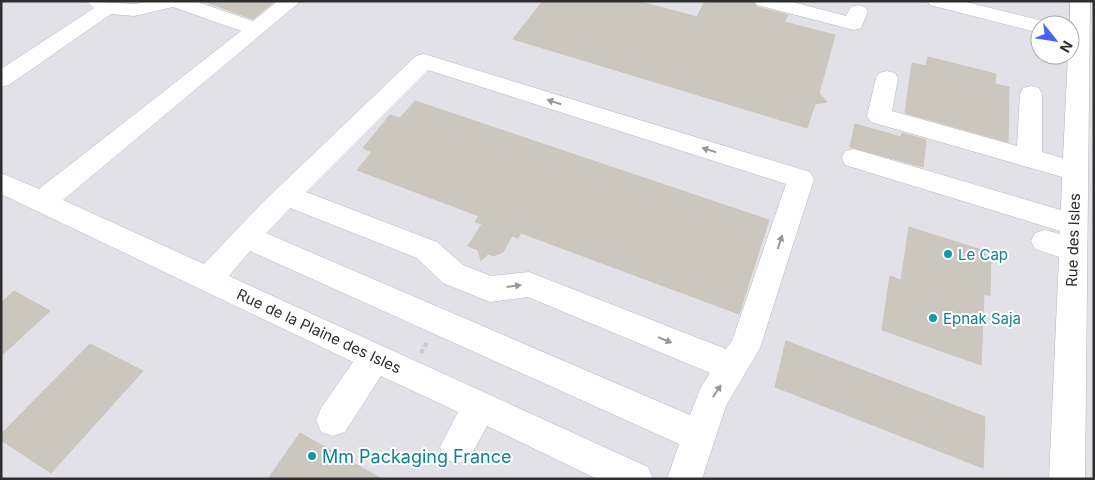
<svg xmlns="http://www.w3.org/2000/svg" width="1095" height="480" font-family="Inter,sans-serif">
  <rect width="100%" height="100%" fill="#efe9e1"/>
  <path fill="#e3e1e8" fill-rule="evenodd" d="M 1,1 L 1094,1 L 1094,479 L 1,479 ZM 1040,25 L 1070,25 L 1070,55 L 1040,55 Z"/>
  <g fill="#cbc7bf" stroke="#cbc5ba">
    <polygon points="203,1 275,1 253,19"/>
    <polygon points="543,1 637,1 697,17 705,1 752,1 757,7 788,15 784,22 835,35 819,93 827,102 815,104 807,128 513,39"/>
    <polygon points="928,57 996,74 995,84 1009,87 1008,142 905,113 912,63 926,66"/>
    <polygon points="415,101 769,220 739,314 521,233 518,238 512,236 503,252 494,256 488,254 481,261 478,250 468,246 482,224 475,222 479,216 357,170 372,152 363,148 390,115 400,118"/>
    <polygon points="855,124 901,137 902,133 926,140 923,167 850,147"/>
    <polygon points="909,227 991,253 990,296 984,294 981,365 882,330 890,276 901,280"/>
    <polygon points="14,291 50,311 1,356 1,303"/>
    <polygon points="786,341 985,417 983,468 775,387"/>
    <polygon points="90,344 143,371 51,473 1,440 1,434"/>
    <polygon points="300,433 382,479 268,479"/>
  </g>
  <g fill="none" stroke-linecap="round" stroke-linejoin="round">
    <defs>
      <g id="minor">
        <path d="M 86,1 L 134,4 L 151,1 L 195,1 L 253,21 L 278,1 L 301,1 L 63,200 L 204,264 L 262,203 L 416,56 L 424,54 L 810,172 L 814,179 L 760,348 L 726,406 L 702,479 L 667,479 L 679,444 L 250,251 L 229,276 L 648,467 L 653,479 L 597,479 L 487,426 L 469,459 L 457,464 L 445,459 L 440,447 L 458,412 L 381,376 L 345,432 L 333,436 L 321,432 L 316,420 L 321,408 L 353,362 L 1,194 L 1,173 L 39,189 L 241,31 L 173,7 L 134,16 L 111,14 L 9,85 L 1,87 L 1,69 L 94,8 ZM 428,70 L 786,184 L 732,341 L 726,349 L 529,272 L 491,276 L 463,265 L 437,242 L 306,192 ZM 290,208 L 417,258 L 443,283 L 480,298 L 490,302 L 528,297 L 710,373 L 701,387 L 690,415 L 266,233 Z"/>
        <polygon points="754,1 789,1 846,16 851,7 858,5 865,7 868,11 861,28 854,30 757,5"/>
        <polygon points="927,1 962,1 1047,22 1049,25 1040,25 1040,33 930,5"/>
        <polygon points="1070,1 1090,1 1085,479 1049,479 1059,257 1035,249 1031,241 1035,233 1045,230 1060,234 1060,231 845,165 842,158 845,151 854,149 1061,210 1062,177 871,122 867,116 876,78 879,73 887,71 895,73 898,78 892,111 1017,146 1020,94 1023,88 1031,86 1039,88 1042,94 1042,152 1063,158 1068,55 1070,55"/>
      </g>
    </defs>
    <use href="#minor" stroke="#b4b7c1" stroke-width="1"/>
    <polyline stroke="#c9c9c9" stroke-width="4" stroke-dasharray="4.5 2.5" stroke-linecap="butt" points="421,353 428,341"/>
    <use href="#minor" fill="#fff" fill-rule="evenodd"/>
  </g>
  <defs><path id="oneway-solid" d="M-6-.8H1V-3.2L6.5 0L1 3.2V.8H-6Z" transform="scale(1.25)"/></defs>
  <g fill="#969696">
    <use href="#oneway-solid" transform="translate(554 102) rotate(-163)"/>
    <use href="#oneway-solid" transform="translate(709 150) rotate(-163)"/>
    <use href="#oneway-solid" transform="translate(780 242) rotate(-72)"/>
    <use href="#oneway-solid" transform="translate(514 286) rotate(-7)"/>
    <use href="#oneway-solid" transform="translate(665 340) rotate(22)"/>
    <use href="#oneway-solid" transform="translate(717 391) rotate(-57)"/>
  </g>
  <g fill="#0f9aa8" stroke="#fff" stroke-width="2">
    <circle cx="948" cy="254" r="5"/>
    <circle cx="933" cy="318" r="5"/>
    <circle cx="312" cy="456" r="5"/>
  </g>
  <g text-anchor="middle" dominant-baseline="central" stroke-width="4" stroke-linejoin="round" paint-order="stroke">
    <g font-size="15" fill="#2e2e2e" stroke="#fff">
      <text transform="translate(1073 240) rotate(-88)">Rue des Isles</text>
      <text transform="translate(319 331) rotate(25)">Rue de la Plaine des Isles</text>
    </g>
    <g font-size="15" fill="#0d838f" stroke="#fff" text-anchor="start">
      <text x="958" y="254">Le Cap</text>
      <text x="943" y="318">Epnak Saja</text>
    </g>
    <g font-size="18" fill="#0d838f" stroke="#fff" text-anchor="start">
      <text x="322" y="456">Mm Packaging France</text>
    </g>
  </g>
  <rect width="1095" height="480" fill="none" stroke="#2e2e2e" stroke-width="5"/>
  <g transform="translate(1055 40) rotate(120)"><circle r="24" fill="#ffffff" stroke="#ababab"/>
  <path d="M0-4L9 19L0 12L-9 19Z" fill="#4264fb"/>
  <text y="-8" font-size="14" font-weight="bold" text-anchor="middle" fill="#2e2e2e">N</text>
  </g>
</svg>
